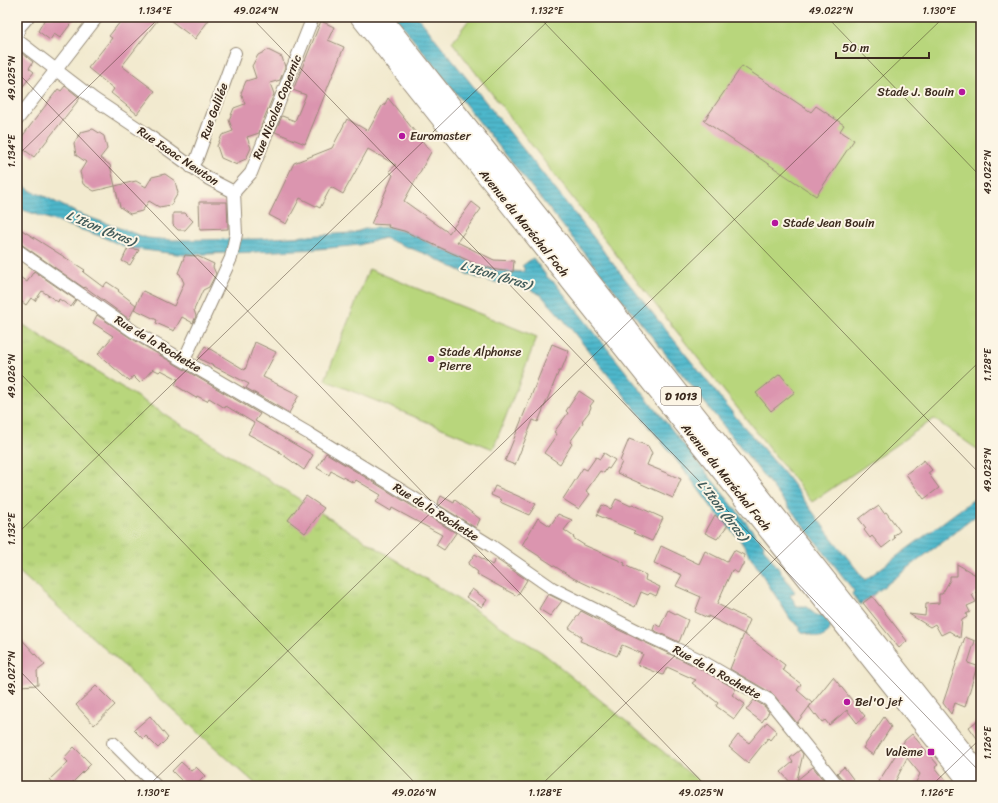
<svg xmlns="http://www.w3.org/2000/svg" width="998" height="803" font-family="Sriracha,sans-serif">
  <defs>
    <pattern id="grass-tufts" width="24" height="20" patternUnits="userSpaceOnUse"><rect width="24" height="20" fill="#b8d67c"/><path d="M3 7l-1-3M5 7V3M7 7l1-3M15 17l-1-3M17 17v-4M19 17l1-3" fill="none" stroke="#9fb86b"/></pattern>
    <pattern id="water-rules" width="6" height="5" patternUnits="userSpaceOnUse"><rect width="6" height="5" fill="#4eb8cc"/><path d="M0 2.5h6" fill="none" stroke="#4296a5"/></pattern>
  </defs>
  <rect width="100%" height="100%" fill="#fcf5e5"/>
  <filter id="ink" filterUnits="userSpaceOnUse"><feTurbulence type="fractalNoise" baseFrequency=".025" numOctaves="2"/><feDisplacementMap in="SourceGraphic" scale="8" xChannelSelector="R" yChannelSelector="G"/><feConvolveMatrix kernelMatrix="1 2 1 2 8 2 1 2 1" color-interpolation-filters="sRGB"/></filter>
  <filter id="wash" filterUnits="userSpaceOnUse"><feTurbulence type="fractalNoise" baseFrequency=".012" numOctaves="4" result="noise"/><feDisplacementMap in="SourceGraphic" scale="16" xChannelSelector="R" yChannelSelector="G"/><feGaussianBlur stdDeviation="0.9" result="paint"/><feColorMatrix in="noise" values="0 0 0 0 0 0 0 0 0 0 0 0 0 0 0 0 0 1.4 0 .05"/><feComposite in="paint" operator="in"/></filter>
  <g filter="url(#wash)">
    <rect width="100%" height="100%" fill="#f2eacf"/>
    <polygon fill="url(#grass-tufts)" stroke="#7a804d" points="17,321 543,653 705,786 258,786 17,570"/>
    <g fill="#b8d67c" stroke="#7a804d">
      <polygon points="471,17 981,17 981,452 934,419 812,502 635,279 452,42"/>
      <polygon points="369,269 537,337 493,449 325,380"/>
    </g>
    <g fill="url(#water-rules)" stroke="#447175">
      <polygon points="395,17 418,17 598,243 606,255 739,421 785,474 831,537 865,580 981,494 981,512 860,605 852,594 854,591 799,520"/>
      <polygon points="17,182 35,193 42,195 77,213 147,238 172,240 258,239 352,233 365,229 388,227 404,231 478,265 499,270 524,272 524,268 522,266 533,258 548,278 555,283 764,545 763,547 795,592 790,595 797,606 805,606 816,615 824,617 831,626 828,633 821,638 800,631 800,627 791,620 740,540 713,509 681,466 563,319 541,295 525,287 488,281 488,280 481,279 467,274 428,255 384,238 359,245 319,249 185,255 128,248 100,236 17,208"/>
    </g>
    <g id="blocks">
      <g fill="#db95af">
        <polygon points="46,17 76,17 60,38 54,34 50,40 38,31"/>
        <polygon points="124,17 160,17 122,66 155,91 137,114 111,93 114,89 88,68 112,38 109,36"/>
        <polygon points="166,17 211,17 195,39"/>
        <polygon points="321,21 334,27 328,40 344,47 305,144 275,132 282,116 295,121 306,95 293,90"/>
        <polygon points="268,50 282,57 285,67 280,80 270,83 274,94 261,126 259,133 247,137 251,148 246,159 239,162 237,165 221,158 217,146 222,135 233,131 229,120 234,108 245,104 241,93 246,81 256,78 252,66 258,55"/>
        <polygon points="22,53 33,62 29,68 34,72 17,94 17,60"/>
        <polygon points="742,66 811,112 816,106 844,125 840,131 854,140 816,196 704,121"/>
        <polygon points="65,86 80,98 34,157 19,146 24,140 21,138 58,89 61,91"/>
        <polygon points="388,98 431,152 404,201 449,233 472,202 481,209 457,242 494,260 514,261 513,272 497,270 478,265 404,231 388,227 389,225 371,224 393,175 389,171 396,165 368,149 343,194 331,187 320,208 300,198 286,224 269,215 294,163 332,148 347,119 368,131 382,106 385,104"/>
        <polygon points="93,129 104,136 107,149 100,158 110,165 115,186 136,181 146,187 152,177 165,174 175,181 178,193 171,205 159,207 149,201 142,211 130,214 120,207 115,186 94,191 83,184 80,172 86,162 76,155 74,143 81,132"/>
        <polygon points="199,202 227,202 228,229 200,230"/>
        <polygon points="173,213 185,213 193,221 185,230 178,230 173,225"/>
        <polygon points="17,227 85,270 83,272 103,287 107,282 119,290 118,291 136,305 129,319 85,287 84,288 21,244 17,243"/>
        <polygon points="128,248 139,250 130,265 122,261"/>
        <polygon points="185,255 197,256 214,264 213,267 216,274 209,287 203,290 194,310 196,316 193,323 182,317 174,331 156,323 157,320 134,309 143,291 174,306 184,283 180,274 178,273"/>
        <polygon points="34,271 76,300 71,307 59,299 58,302 42,291 35,301 31,298 26,305 17,298 21,291 17,289 17,275 27,282"/>
        <polygon points="97,315 129,337 260,414 255,421 313,455 304,470 279,452 279,451 248,434 254,423 226,406 225,408 209,398 207,401 197,396 196,398 175,385 178,379 161,370 159,372 153,369 140,383 133,376 129,381 98,354 113,336 93,323"/>
        <polygon points="255,342 276,352 263,377 299,395 289,413 246,388 249,384 198,358 205,346 245,370"/>
        <polygon points="552,344 569,351 561,371 559,371 538,422 533,420 515,465 505,461"/>
        <polygon points="780,374 795,392 771,411 756,393"/>
        <polygon points="579,391 594,401 590,406 591,407 589,412 582,421 583,422 580,428 570,442 572,444 560,464 544,453 557,434 554,432 568,413 566,411"/>
        <polygon points="629,439 648,446 652,453 647,465 681,479 673,498 617,473 622,462 620,461"/>
        <polygon points="326,453 456,533 444,550 436,545 442,535 392,508 391,511 376,502 381,495 356,480 354,483 331,471 329,475 317,468"/>
        <polygon points="604,453 615,460 609,469 607,468 604,473 600,471 586,491 590,494 579,509 563,499 583,468 587,470 596,457 600,459"/>
        <polygon points="924,460 932,470 928,473 939,488 924,499 906,474"/>
        <polygon points="495,486 536,504 529,515 500,502 502,500 491,495"/>
        <polygon points="306,496 324,508 305,533 288,520"/>
        <polygon points="441,496 454,503 455,500 480,519 476,528 437,504"/>
        <polygon points="616,499 631,506 632,504 663,518 652,541 633,533 635,531 597,515 602,505 611,509"/>
        <polygon points="879,506 884,513 886,512 900,531 893,536 895,538 882,548 872,536 870,538 864,530 866,528 859,519 872,509 873,510"/>
        <polygon points="558,514 572,520 564,530 574,537 573,538 584,545 625,563 624,565 646,575 645,580 660,587 656,596 650,593 648,595 641,592 635,607 573,578 522,545 538,518 550,526"/>
        <polygon points="715,515 728,525 717,539 705,533"/>
        <polygon points="661,546 699,564 705,551 727,562 734,550 744,555 743,565 742,565 738,573 732,570 717,604 750,620 744,634 708,616 708,618 695,612 701,597 676,586 682,575 654,563"/>
        <polygon points="475,554 492,565 496,559 527,580 517,596 477,574 478,572 468,564"/>
        <polygon points="957,564 981,578 981,582 977,589 979,591 972,595 976,602 967,606 970,612 966,614 967,617 962,620 960,638 949,631 941,635 935,624 930,627 909,614 925,616 926,604 939,603 939,594 942,594 950,580 950,576 957,576"/>
        <polygon points="472,589 487,600 482,607 466,597"/>
        <polygon points="548,594 562,601 550,616 539,609"/>
        <polygon points="872,596 907,641 899,648 863,603"/>
        <polygon points="668,610 688,620 679,642 653,630 655,624 660,627"/>
        <polygon points="581,611 606,624 695,666 736,689 732,695 745,704 734,719 716,706 718,703 692,683 696,680 667,667 663,675 638,665 643,654 622,645 617,656 580,641 582,637 569,628"/>
        <polygon points="17,634 45,665 37,671 38,685 17,686"/>
        <polygon points="744,634 785,665 783,670 801,684 797,690 812,703 797,723 773,694 730,669"/>
        <polygon points="965,637 975,641 968,663 977,666 965,707 955,703 951,714 943,703"/>
        <polygon points="833,677 865,716 857,723 847,710 829,725 825,720 822,722 816,714 815,715 809,707"/>
        <polygon points="96,686 115,705 94,725 76,705"/>
        <polygon points="754,700 764,706 769,712 762,722 746,710"/>
        <polygon points="150,716 168,738 158,748 146,736 143,739 134,730"/>
        <polygon points="884,717 891,727 873,755 863,748"/>
        <polygon points="981,718 981,744 969,727"/>
        <polygon points="767,722 777,731 770,740 768,738 748,763 729,747 738,735 749,743"/>
        <polygon points="912,734 938,765 935,767 950,786 914,786 920,774 907,758 893,786 884,786 879,781 905,740"/>
        <polygon points="74,747 91,764 69,786 56,786 50,779 68,762 64,758"/>
        <polygon points="800,750 803,754 797,780 813,767 828,786 790,786 792,784 781,772 793,762 790,758"/>
        <polygon points="181,762 191,771 196,767 205,776 195,786 187,786 172,771"/>
        <polygon points="844,767 853,779 852,779 857,786 845,786 844,781 837,773"/>
      </g>
    </g>
  </g>
  <g filter="url(#ink)">
    <use href="#blocks" fill-opacity="0" stroke="#968a76" stroke-width="1"/>
    <g fill="none" stroke-linecap="round" stroke-linejoin="round">
      <defs>
        <g id="minor">
          <polyline points="17,34 20,26 28,17"/>
          <polyline points="17,40 94,99 145,133 209,179 234,192 236,234 231,258 184,360"/>
          <polyline points="17,120 97,17"/>
          <polyline points="191,167 197,158 235,53"/>
          <polyline points="234,192 251,173 313,17"/>
          <polyline points="17,250 133,331 308,433 490,545 552,588 642,633 698,659 769,700 838,786"/>
          <polyline points="113,743 156,786"/>
        </g>
        <g id="primary">
          <polyline points="360,17 972,786"/>
          <polyline points="381,17 981,775"/>
        </g>
      </defs>
      <use href="#minor" stroke="#968a76" stroke-width="14"/>
      <use href="#primary" stroke="#968a76" stroke-width="21"/>
      <use href="#minor" stroke="#fff" stroke-width="12"/>
      <use href="#primary" stroke="#fff" stroke-width="19"/>
    </g>
  </g>
  <path fill="none" stroke="#3b2a1e" stroke-width="1" stroke-opacity="0.45" d="M 251,17 L 981,773M 539,17 L 981,475M 827,17 L 981,177M 17,72 L 706,786M 17,156 L 160,17M 17,370 L 418,786M 17,534 L 552,17M 17,668 L 131,786M 148,786 L 944,17M 540,786 L 981,360M 931,786 L 981,738"/>
  <g fill="#b5179e" stroke="#fcf5e5" stroke-width="1.5">
    <circle cx="962" cy="92" r="4"/>
    <circle cx="402" cy="136" r="4"/>
    <circle cx="775" cy="223" r="4"/>
    <circle cx="431" cy="359" r="4"/>
    <circle cx="847" cy="702" r="4"/>
    <rect x="927" y="748" width="8" height="8" rx="2"/>
  </g>
  <g text-anchor="middle" dominant-baseline="central" stroke-width="4" stroke-linejoin="round" paint-order="stroke">
    <rect fill="#fcf5e5" stroke="#75675a" stroke-width="1" x="661" y="387" width="40" height="18" rx="3"/>
    <g font-size="11" font-weight="bold" fill="#3b2a1e">
      <text x="681" y="396">D 1013</text>
    </g>
    <g font-size="12" fill="#3b2a1e" stroke="#fcf5e5" text-anchor="start">
      <text x="954" y="92" text-anchor="end">Stade J. Bouin</text>
      <text x="410" y="136">Euromaster</text>
      <text x="783" y="223">Stade Jean Bouin</text>
      <text x="439" y="352">Stade Alphonse<tspan x="439" dy="14">Pierre</tspan></text>
      <text x="855" y="702">Bel'O jet</text>
      <text x="923" y="752" text-anchor="end">Valème</text>
    </g>
    <g font-size="12" fill="#3b2a1e" stroke="#fcf5e5">
      <text transform="translate(277 107) rotate(-68)">Rue Nicolas Copernic</text>
      <text transform="translate(214 111) rotate(-70)">Rue Galilée</text>
      <text transform="translate(178 156) rotate(34)">Rue Isaac Newton</text>
      <text transform="translate(524 223) rotate(51)">Avenue du Maréchal Foch</text>
      <text transform="translate(158 344) rotate(31)">Rue de la Rochette</text>
      <text transform="translate(726 477) rotate(51)">Avenue du Maréchal Foch</text>
      <text transform="translate(436 512) rotate(32)">Rue de la Rochette</text>
      <text transform="translate(717 672) rotate(29)">Rue de la Rochette</text>
    </g>
    <g font-size="13" font-style="italic" fill="#425c5b" stroke="#fcf5e5">
      <text transform="translate(101 228) rotate(22)">L'Iton (bras)</text>
      <text transform="translate(496 275) rotate(16)">L'Iton (bras)</text>
      <text transform="translate(723 510) rotate(52)">L'Iton (bras)</text>
    </g>
  </g>
  <rect width="998" height="803" fill="none" stroke="#fcf5e5" stroke-width="44"/>
  <path d="M836 52v6h93v-6" fill="none" stroke="#3b2a1e" stroke-width="2"/>
  <text x="842" y="52" font-size="12" fill="#3b2a1e" stroke="#fcf5e5" stroke-width="3" paint-order="stroke">50 m</text>
  <rect x="22" y="22" width="954" height="759" fill="none" stroke="#3b2a1e" stroke-width="1.5"/>
  <g font-size="10" text-anchor="middle" fill="#3b2a1e">
    <text x="155" y="14">1.134°E</text>
    <text x="256" y="14">49.024°N</text>
    <text x="547" y="14">1.132°E</text>
    <text x="831" y="14">49.022°N</text>
    <text x="939" y="14">1.130°E</text>
    <text transform="translate(11 78) rotate(-90)" y="4">49.025°N</text>
    <text transform="translate(11 151) rotate(-90)" y="4">1.134°E</text>
    <text transform="translate(987 172) rotate(-90)" y="4">49.022°N</text>
    <text transform="translate(987 365) rotate(-90)" y="4">1.128°E</text>
    <text transform="translate(11 376) rotate(-90)" y="4">49.026°N</text>
    <text transform="translate(987 470) rotate(-90)" y="4">49.023°N</text>
    <text transform="translate(11 529) rotate(-90)" y="4">1.132°E</text>
    <text transform="translate(11 673) rotate(-90)" y="4">49.027°N</text>
    <text transform="translate(987 743) rotate(-90)" y="4">1.126°E</text>
    <text x="153" y="796">1.130°E</text>
    <text x="414" y="796">49.026°N</text>
    <text x="545" y="796">1.128°E</text>
    <text x="701" y="796">49.025°N</text>
    <text x="937" y="796">1.126°E</text>
  </g>
</svg>
